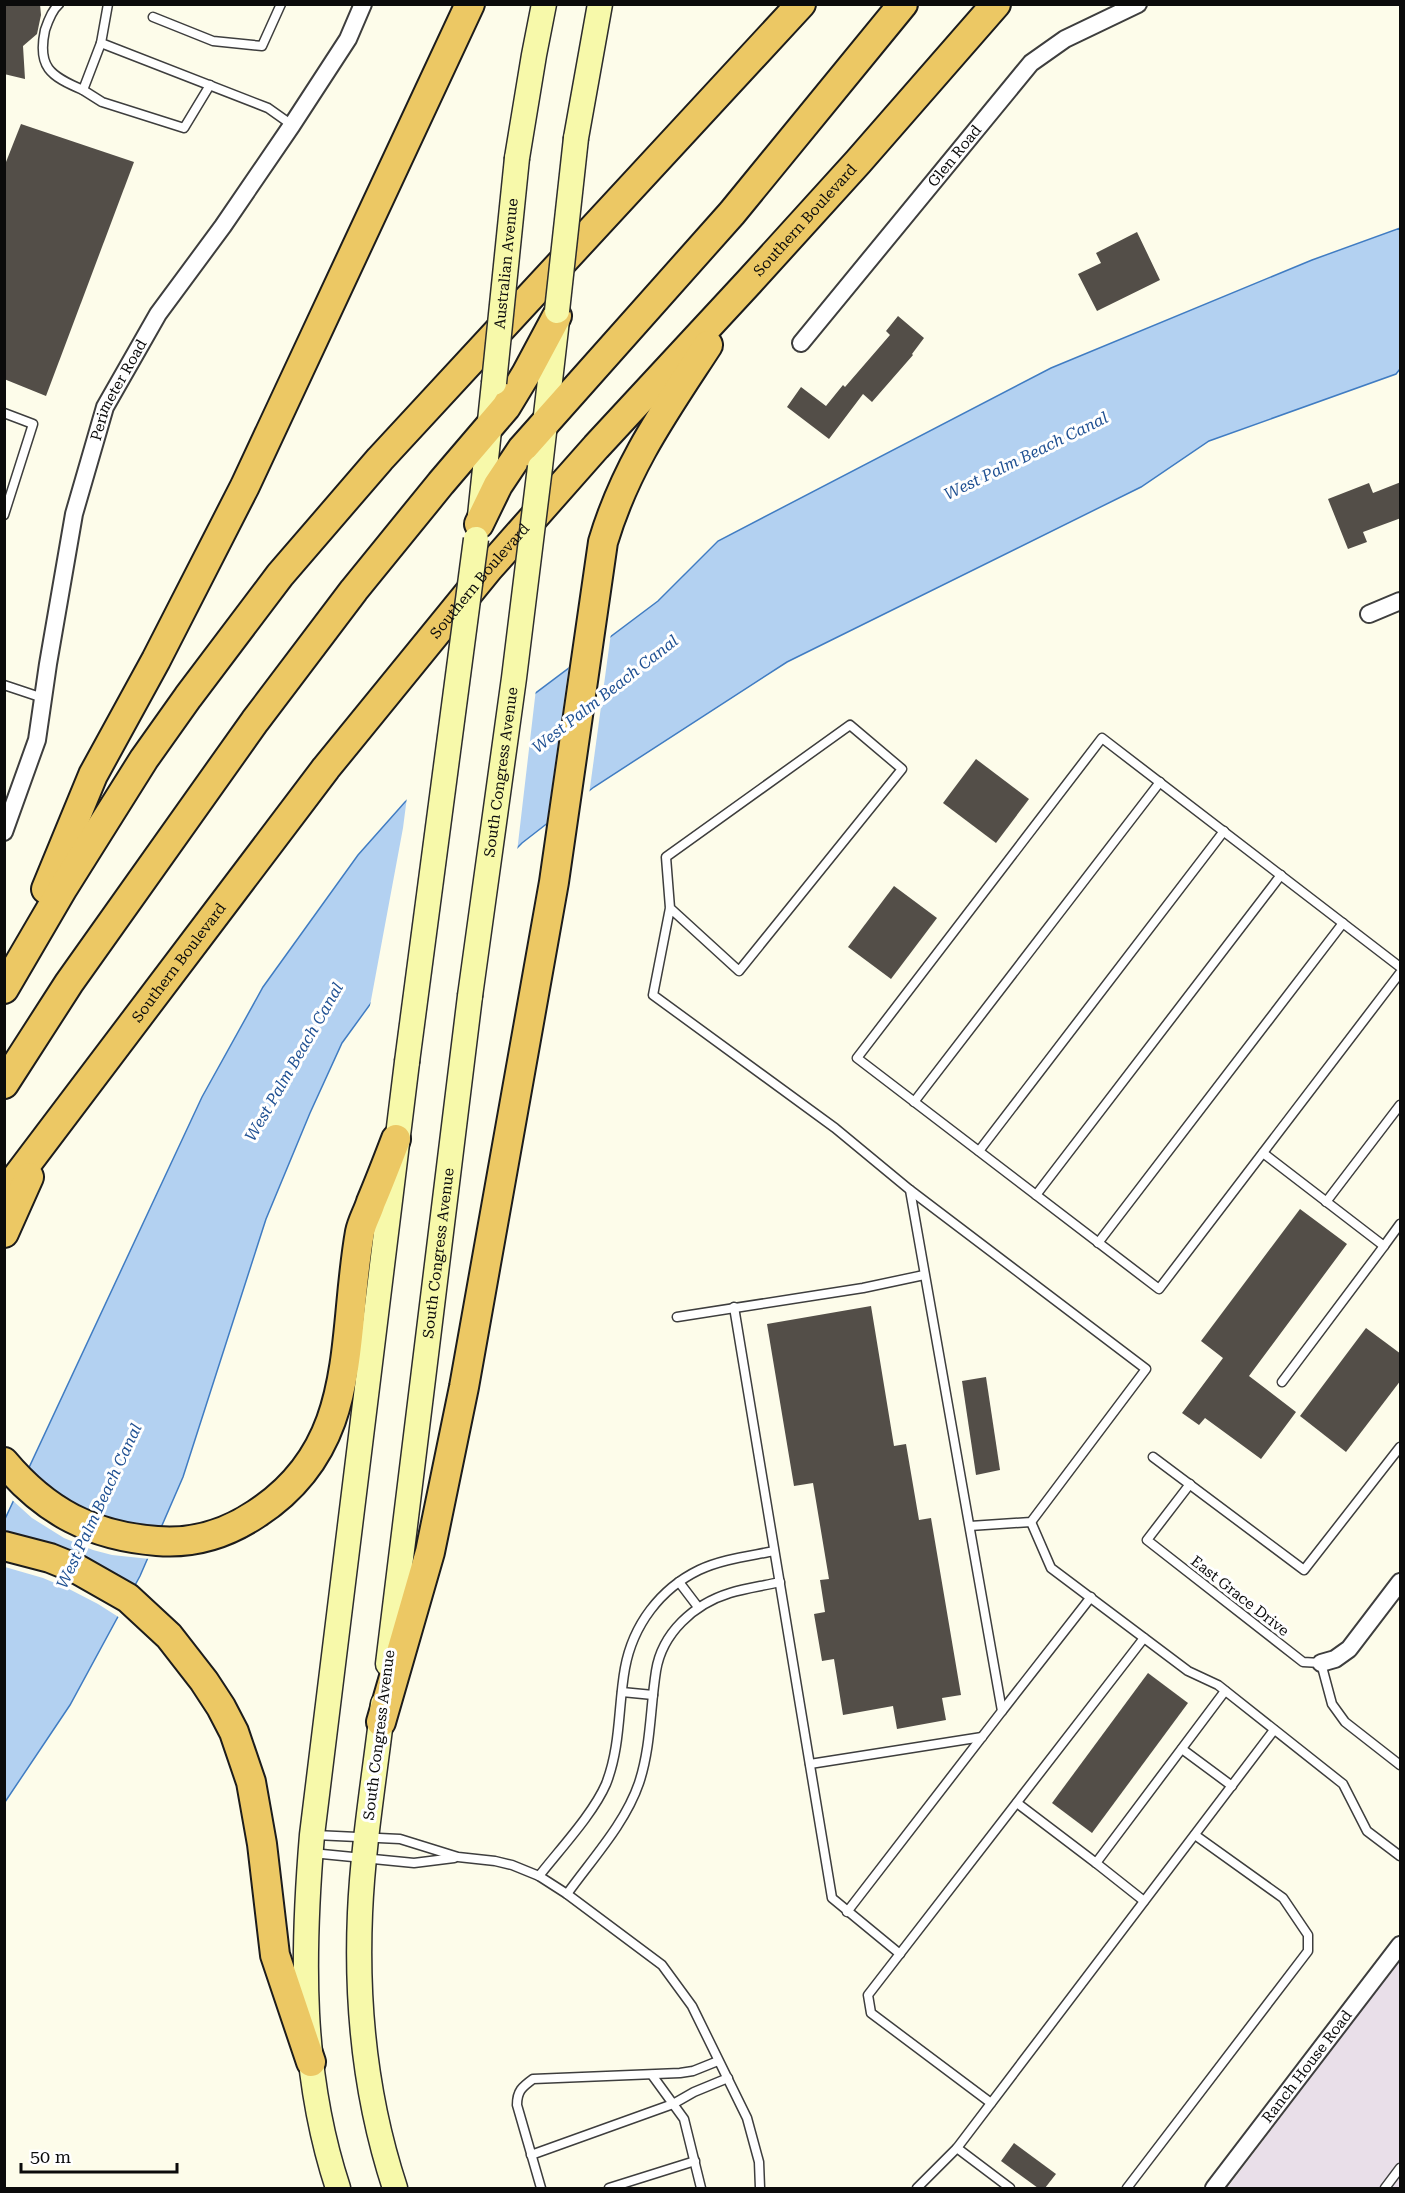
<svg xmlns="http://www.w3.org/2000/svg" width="1405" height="2193" font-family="'Roboto Serif',serif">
  <rect width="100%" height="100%" fill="#fdfcea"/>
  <polygon fill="#e9dfe9" points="1400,1960 1400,2188 1227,2188"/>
  <polygon fill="#b3d1f1" stroke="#407cc2" stroke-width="1.5" points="1400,228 1400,369 1396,374 1209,441 1141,487 787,662 594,787 522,843 395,970 342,1043 310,1113 266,1219 183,1477 140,1576 70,1705 5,1802 5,1519 202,1097 263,987 358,855 405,802 477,737 658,601 718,541 1051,368 1312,260"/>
  <g fill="#fdfcea">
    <polygon points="611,633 589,795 546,828 569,665"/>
    <polygon points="536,689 517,852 397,972 369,1011 403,828 407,797 475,735"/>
    <polygon points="23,1472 85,1517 163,1531 150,1559 112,1555 93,1550 64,1538 32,1518 11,1499"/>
    <polygon points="5,1538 134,1593 120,1618 98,1604 69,1589 43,1578 5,1567"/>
  </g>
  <g fill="#534e48">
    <polygon points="4,4 40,4 41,15 37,34 23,46 25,79 4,74"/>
    <polygon points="21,124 134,162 46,396 4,379 4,167"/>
    <polygon points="1137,232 1160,280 1097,311 1078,274 1101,263 1096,253"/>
    <polygon points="898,316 924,338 912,354 913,355 872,402 863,394 829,439 787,407 801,387 826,406 843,385 845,387 890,335 886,331"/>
    <polygon points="1401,482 1401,518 1363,532 1367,542 1348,549 1328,499 1369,483 1373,493"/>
    <polygon points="976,759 1029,799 996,843 943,803"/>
    <polygon points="894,886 937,918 891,979 848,947"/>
    <polygon points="1300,1209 1347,1244 1249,1376 1296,1412 1261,1459 1205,1418 1199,1425 1182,1413 1223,1358 1201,1341"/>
    <polygon points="871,1306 894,1446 906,1444 919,1520 931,1518 961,1695 942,1698 946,1720 897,1729 893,1706 843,1715 834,1659 822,1661 814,1614 825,1612 820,1580 829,1579 813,1483 794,1486 767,1324"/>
    <polygon points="1366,1328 1401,1354 1401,1380 1346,1452 1300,1416"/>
    <polygon points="986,1377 1000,1470 976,1475 962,1381"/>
    <polygon points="1148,1673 1188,1703 1092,1833 1052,1803"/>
    <polygon points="1014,2143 1056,2174 1045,2188 1038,2188 1001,2161"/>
  </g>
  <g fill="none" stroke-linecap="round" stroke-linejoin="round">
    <defs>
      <g id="service">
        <path d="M 59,4 C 52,10 48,21 45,30 C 37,67 50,76 83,90"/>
        <polyline points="108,4 101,43 268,108 292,125"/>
        <polyline points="153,17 213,41 262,46 281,4"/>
        <polyline points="101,43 83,90 102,102 184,128 210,85"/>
        <polyline points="4,413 33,424 4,515"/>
        <polyline points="4,685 43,698"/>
        <polyline points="670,908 739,971 902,769 850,725 666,857 670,908 653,995 835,1128 910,1190 1002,1711 847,1912"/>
        <polyline points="1400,967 1102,738 857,1058 1159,1289 1400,973"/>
        <polyline points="914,1102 1160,782"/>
        <polyline points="979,1151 1224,831"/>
        <polyline points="1263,1153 1384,1246 1400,1224"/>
        <path d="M 910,1190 C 989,1249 1067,1310 1146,1369 L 1031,1522 L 970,1526"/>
        <polyline points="1036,1195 1281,875"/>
        <polyline points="1326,1202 1400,1105"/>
        <polyline points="1098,1243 1343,923"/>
        <polyline points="734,1307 832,1898 900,1954"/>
        <polyline points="677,1317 863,1288 924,1275"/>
        <polyline points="1282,1382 1384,1246"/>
        <polyline points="1153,1457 1304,1570 1400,1447"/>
        <polyline points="1190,1484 1147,1540 1303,1662 1321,1663 1332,1704 1345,1722 1400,1765"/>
        <polyline points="1031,1522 1051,1568 1188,1671 1218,1685 1343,1784 1367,1831 1400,1856"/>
        <polyline points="679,1582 698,1607"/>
        <polyline points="622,1692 653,1695"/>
        <polyline points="1002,1711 1091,1597"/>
        <polyline points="1182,1749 1232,1786"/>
        <polyline points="810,1764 982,1737"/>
        <polyline points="1017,1803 1096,1863 1225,1691"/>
        <polyline points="315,1835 400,1839 458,1857 495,1861 512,1865 539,1876 567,1894 662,1965 692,2006 747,2118 759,2162 760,2188"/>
        <polyline points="312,1853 414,1863 454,1858"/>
        <polyline points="1096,1863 1144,1901"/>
        <path d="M 539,1876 C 560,1849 593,1814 606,1784 C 621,1746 618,1706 625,1668 C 633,1625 660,1589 699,1570 C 722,1559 750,1556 774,1551"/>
        <path d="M 567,1894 C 592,1859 625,1824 639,1783 C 651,1747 650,1709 656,1671 C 662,1633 694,1604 730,1593 C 746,1588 763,1586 780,1582"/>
        <polyline points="652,2075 684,2119 701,2188"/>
        <polyline points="991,2103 871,2013 868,1995 1144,1638"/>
        <polyline points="957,2148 1010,2188"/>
        <polyline points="531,2155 673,2104 694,2092 728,2078"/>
        <path d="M 541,2188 L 517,2105 C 517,2091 522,2087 533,2079 L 680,2073 L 693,2071 L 718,2061"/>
        <polyline points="609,2188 695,2161"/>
        <polyline points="917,2188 957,2148 1274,1730"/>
        <polyline points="1127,2188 1308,1951 1308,1935 1283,1898 1195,1835"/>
        <polyline points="1385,2188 1400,2168"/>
      </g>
      <g id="minor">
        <path id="s1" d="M 801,343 L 1031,63 L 1065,39 L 1138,4"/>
        <polyline points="1369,614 1400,601"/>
        <path id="s2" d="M 4,832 L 37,740 L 48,664 L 74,514 L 105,407 L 158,314 L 223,226 L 292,125 L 348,39 L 363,4"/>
        <polyline points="1321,1663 1335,1659 1349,1649 1400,1582"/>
        <path id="s3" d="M 1214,2188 L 1400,1945"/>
      </g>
      <g id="secondary">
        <polyline points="576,138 600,4"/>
        <polyline points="517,158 534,55 544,4"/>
        <polyline points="540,467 557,320"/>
        <polyline points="480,516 494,383"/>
        <path id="s4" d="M 388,1664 L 470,996"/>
        <path d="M 383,1704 C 375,1774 363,1843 360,1913 C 356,2006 366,2100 395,2188"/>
        <path d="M 338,2188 C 300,2073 302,1955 312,1835 L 407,1062"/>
      </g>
      <g id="trunk">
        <polyline points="479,524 498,485 522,449 732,213 903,4"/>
        <polyline points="46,889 93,775 156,660 245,486 470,4"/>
        <polyline points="4,989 63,888 144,759 188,697 280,575 380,459 801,4"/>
        <polyline points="4,1084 69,983 255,721 354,590 441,483 506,407 526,374 557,316"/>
        <path id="s5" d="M 4,1194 L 326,768 L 489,568 L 596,447 L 749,282 L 858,162 L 996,4"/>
        <polyline points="4,1233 29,1177"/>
        <path d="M 4,1462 C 46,1512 92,1536 157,1541 C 192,1544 226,1534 256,1514 C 361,1446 341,1339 360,1232 C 362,1222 368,1212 371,1202 C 380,1181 388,1160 396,1139"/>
        <polyline points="4,1546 50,1558 77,1569 128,1598 169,1636 204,1681 221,1707 234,1732 251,1782 262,1844 275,1955 311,2062"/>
        <path d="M 381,1722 L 430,1552 L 464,1387 L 554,882 L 603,542 C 626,465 665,411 708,345"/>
      </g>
    </defs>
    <use href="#service" stroke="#3e3e3e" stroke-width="11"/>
    <use href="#minor" stroke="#3e3e3e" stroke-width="20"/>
    <use href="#secondary" stroke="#2d2d2d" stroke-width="27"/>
    <use href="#trunk" stroke="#1c1c1c" stroke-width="32"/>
    <use href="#service" stroke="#fff" stroke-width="8"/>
    <use href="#minor" stroke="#fff" stroke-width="16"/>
    <use href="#secondary" stroke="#f7f9aa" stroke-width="24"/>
    <use href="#trunk" stroke="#ecc864" stroke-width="28"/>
    <defs>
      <g id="secondary-bridge">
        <polyline points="557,311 576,138"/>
        <path id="s6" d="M 494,383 L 517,158"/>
        <path id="s7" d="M 470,996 L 514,678 L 540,467"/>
        <polyline points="407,1062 476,539"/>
      </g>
    </defs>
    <use href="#secondary-bridge" stroke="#2d2d2d" stroke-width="27" stroke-linecap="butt"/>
    <use href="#secondary-bridge" stroke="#f7f9aa" stroke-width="24"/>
  </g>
  <g text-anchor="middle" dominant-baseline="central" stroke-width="6" stroke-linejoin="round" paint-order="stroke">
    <g font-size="15" fill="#0b0b0b" stroke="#fff">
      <text stroke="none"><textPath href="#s1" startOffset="242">Glen Road</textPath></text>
      <text stroke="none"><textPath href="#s5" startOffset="1262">Southern Boulevard</textPath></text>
      <text stroke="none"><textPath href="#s6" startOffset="120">Australian Avenue</textPath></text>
      <text stroke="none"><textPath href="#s2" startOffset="459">Perimeter Road</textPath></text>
      <text stroke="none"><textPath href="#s5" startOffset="776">Southern Boulevard</textPath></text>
      <text stroke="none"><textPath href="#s7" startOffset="226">South Congress Avenue</textPath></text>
      <text stroke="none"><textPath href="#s5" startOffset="290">Southern Boulevard</textPath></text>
      <text stroke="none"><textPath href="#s4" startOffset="414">South Congress Avenue</textPath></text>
      <text transform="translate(1240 1596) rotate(38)">East Grace Drive</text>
      <text transform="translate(379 1735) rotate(-83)">South Congress Avenue</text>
      <text stroke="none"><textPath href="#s3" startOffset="153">Ranch House Road</textPath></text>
    </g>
    <g font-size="16" font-style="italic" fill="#1f5092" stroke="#fff">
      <text transform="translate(1026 456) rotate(-26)">West Palm Beach Canal</text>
      <text transform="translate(605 694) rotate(-38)">West Palm Beach Canal</text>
      <text transform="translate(294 1062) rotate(-60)">West Palm Beach Canal</text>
      <text transform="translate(99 1506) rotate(-65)">West Palm Beach Canal</text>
    </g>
  </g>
  <rect width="1405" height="2193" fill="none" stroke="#0b0b0b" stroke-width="12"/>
  <path d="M21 2163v9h156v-9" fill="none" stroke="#0b0b0b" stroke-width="3"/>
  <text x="30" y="2163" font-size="18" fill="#0b0b0b" stroke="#ffffff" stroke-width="4.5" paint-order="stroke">50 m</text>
</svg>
